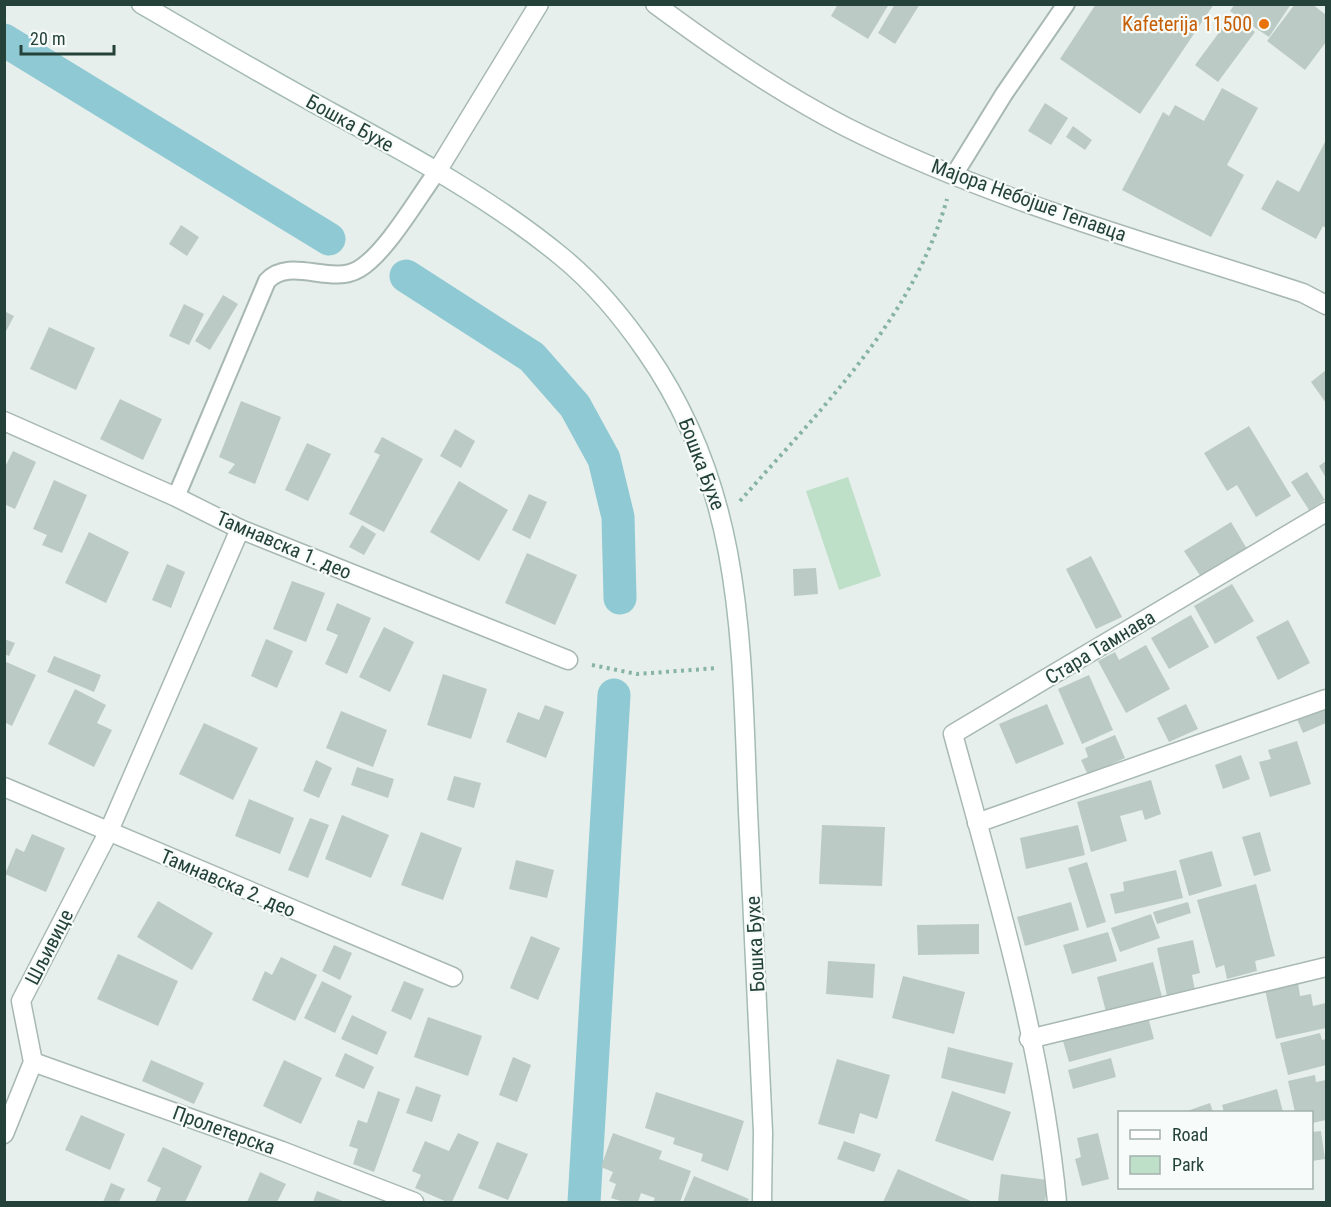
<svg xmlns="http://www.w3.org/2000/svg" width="1331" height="1207" font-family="'Roboto Condensed',sans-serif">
  <rect width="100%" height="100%" fill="#e6efeb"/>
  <polygon fill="#bfe0c8" points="848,477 881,576 839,590 806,491"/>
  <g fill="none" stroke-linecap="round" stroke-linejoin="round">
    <g stroke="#8ec9d4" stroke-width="33">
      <polyline points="4,40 329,239"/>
      <polyline points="406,276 532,357 575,406 604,459 618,517 620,598"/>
      <polyline points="584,1202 614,695"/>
    </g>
  </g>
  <g fill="#bbcac4">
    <polygon points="838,4 889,4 868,39 831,16"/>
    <polygon points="895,4 920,4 895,44 878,33"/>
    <polygon points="1096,4 1214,4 1140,114 1060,59"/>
    <polygon points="1235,4 1291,4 1269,37 1230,11"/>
    <polygon points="1295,4 1312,4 1326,15 1326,42 1305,70 1267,41"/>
    <polygon points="1232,15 1255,32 1218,82 1195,65"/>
    <polygon points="1222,88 1258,108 1227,165 1244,175 1211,237 1122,190 1163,112 1169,116 1175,105 1204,121"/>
    <polygon points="1045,103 1068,118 1051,145 1028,131"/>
    <polygon points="1073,126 1092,140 1085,150 1066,137"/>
    <polygon points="1326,140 1326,228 1323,226 1316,239 1261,209 1277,180 1299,192"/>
    <polygon points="181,225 199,237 187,256 169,244"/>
    <polygon points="223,295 238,304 210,350 195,341"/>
    <polygon points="184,304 204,314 189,345 169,336"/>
    <polygon points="4,311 14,316 4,335"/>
    <polygon points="49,327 95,348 76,390 30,369"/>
    <polygon points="1326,370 1326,403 1311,382"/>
    <polygon points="120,399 162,419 143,460 100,439"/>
    <polygon points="241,401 281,417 255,484 228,473 235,464 219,457"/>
    <polygon points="1249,426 1291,496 1256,517 1237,485 1227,491 1204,453"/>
    <polygon points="455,429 475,441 461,468 440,456"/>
    <polygon points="382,437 423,459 384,532 349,514 380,455 374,452"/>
    <polygon points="307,443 331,454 308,501 285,490"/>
    <polygon points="13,451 36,462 15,509 4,504 4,469"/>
    <polygon points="1326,461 1326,478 1319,466"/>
    <polygon points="1307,472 1325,500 1309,510 1291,482"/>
    <polygon points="54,480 87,495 62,553 42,545 47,535 33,529"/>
    <polygon points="459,481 508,510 479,561 430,532"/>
    <polygon points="529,494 547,502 530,539 512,530"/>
    <polygon points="1231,522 1247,549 1201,577 1184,551"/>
    <polygon points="362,525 376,534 364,555 349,547"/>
    <polygon points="89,532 129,552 106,603 65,583"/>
    <polygon points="527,553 577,575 555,625 505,603"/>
    <polygon points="1091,556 1122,617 1096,629 1066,569"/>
    <polygon points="167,564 185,572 171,608 152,600"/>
    <polygon points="816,568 818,594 794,596 793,569"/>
    <polygon points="292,581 325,593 306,642 273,629"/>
    <polygon points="1232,584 1254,621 1215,644 1194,606"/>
    <polygon points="337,603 371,618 347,674 325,664 338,635 326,630"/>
    <polygon points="1191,615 1209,647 1169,669 1151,638"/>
    <polygon points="1288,620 1310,663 1278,680 1256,637"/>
    <polygon points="384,627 414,642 390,692 359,677"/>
    <polygon points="4,639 15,643 9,656 4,654"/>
    <polygon points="266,639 293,651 277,688 251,676"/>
    <polygon points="1146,645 1170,689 1126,713 1098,661 1115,652 1119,660"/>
    <polygon points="54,656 101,675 94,692 47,672"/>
    <polygon points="4,661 36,675 12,726 4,722"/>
    <polygon points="443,674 487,689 471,739 427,725"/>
    <polygon points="1089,675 1113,730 1082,744 1058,689"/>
    <polygon points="75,689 106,705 97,723 112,730 94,767 48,744"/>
    <polygon points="1047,704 1064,744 1016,764 999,724"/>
    <polygon points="1186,704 1198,729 1169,742 1157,718"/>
    <polygon points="545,705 564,712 546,758 506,742 518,712 539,720"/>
    <polygon points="1326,707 1326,723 1303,733 1297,719"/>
    <polygon points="341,711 387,730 373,767 326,748"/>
    <polygon points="204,723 258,748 233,800 179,774"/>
    <polygon points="1115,735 1125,758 1088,775 1081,760 1088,757 1085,748"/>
    <polygon points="1297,741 1311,784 1270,797 1259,762 1271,759 1268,750"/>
    <polygon points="1241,755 1250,779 1223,789 1215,765"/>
    <polygon points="316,760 332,768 319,798 303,791"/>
    <polygon points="357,767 394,779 388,798 351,785"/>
    <polygon points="454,776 481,783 474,808 447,800"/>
    <polygon points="1151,780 1161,814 1145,820 1142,810 1120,816 1127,841 1091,852 1077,802"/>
    <polygon points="249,799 294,818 280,854 235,836"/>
    <polygon points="342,815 389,835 371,878 325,859"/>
    <polygon points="310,818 329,825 308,878 288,870"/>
    <polygon points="822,825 885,827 882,886 819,884"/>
    <polygon points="1078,825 1085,855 1026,869 1020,838"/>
    <polygon points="421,832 462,848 443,900 401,885"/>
    <polygon points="1260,832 1271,871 1254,876 1242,837"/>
    <polygon points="32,834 65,848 46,892 5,874 16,848 24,852"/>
    <polygon points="1212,851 1222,886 1189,896 1179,860"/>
    <polygon points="516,860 554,870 547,898 509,889"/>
    <polygon points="1087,862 1106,922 1087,928 1068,868"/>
    <polygon points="1176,870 1183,898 1115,914 1110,894 1124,891 1123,882"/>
    <polygon points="1256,884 1275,956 1255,961 1257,971 1227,979 1224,965 1216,968 1197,900"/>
    <polygon points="158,901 213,933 192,970 137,937"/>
    <polygon points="1071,902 1079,930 1025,946 1017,917"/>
    <polygon points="1188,902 1191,913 1157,924 1153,912"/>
    <polygon points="1151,914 1160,938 1120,952 1111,928"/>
    <polygon points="979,924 979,954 918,955 917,925"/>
    <polygon points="1108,932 1117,961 1072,974 1063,945"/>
    <polygon points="531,936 560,948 538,1000 510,988"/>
    <polygon points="1193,940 1200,973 1192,975 1195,990 1167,996 1157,948"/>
    <polygon points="334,945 352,953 340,980 322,971"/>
    <polygon points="118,954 178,981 158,1026 97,999"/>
    <polygon points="281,957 317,975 295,1021 252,1000 265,971 272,975"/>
    <polygon points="828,961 875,964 873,998 826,994"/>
    <polygon points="1153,962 1162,997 1106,1012 1097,977"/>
    <polygon points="903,976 965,992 954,1034 892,1018"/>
    <polygon points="322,981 352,996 335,1033 304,1018"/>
    <polygon points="404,981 424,989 411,1020 391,1011"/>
    <polygon points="1298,983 1300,996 1311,994 1313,1006 1326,1003 1326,1028 1276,1039 1265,990"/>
    <polygon points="352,1015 387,1032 377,1055 341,1039"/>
    <polygon points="428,1017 482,1036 468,1076 414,1057"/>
    <polygon points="1148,1017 1154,1039 1069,1062 1063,1041"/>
    <polygon points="1320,1033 1322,1040 1326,1039 1326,1065 1288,1075 1280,1043"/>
    <polygon points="948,1047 1013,1063 1005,1094 941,1078"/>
    <polygon points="345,1053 374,1067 364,1089 335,1076"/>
    <polygon points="513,1057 531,1065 517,1102 499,1095"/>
    <polygon points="1111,1058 1116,1077 1073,1089 1068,1070"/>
    <polygon points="837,1059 890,1075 877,1119 860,1113 854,1134 818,1124"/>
    <polygon points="151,1060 204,1083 194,1104 142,1081"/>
    <polygon points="284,1060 322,1078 301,1124 263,1106"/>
    <polygon points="1315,1075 1316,1082 1326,1080 1326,1120 1312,1123 1312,1112 1295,1112 1288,1081"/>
    <polygon points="416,1086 441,1095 432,1122 406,1113"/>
    <polygon points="1277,1089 1283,1112 1224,1112 1222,1105"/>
    <polygon points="378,1091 400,1099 374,1172 353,1164 358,1149 349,1146 358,1120 367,1123"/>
    <polygon points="952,1091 1011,1112 993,1161 935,1141"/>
    <polygon points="656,1092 744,1121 728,1171 701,1161 703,1154 673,1144 675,1138 645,1128"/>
    <polygon points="1210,1103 1213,1112 1184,1112"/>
    <polygon points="81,1115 125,1134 110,1170 65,1150"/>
    <polygon points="1321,1131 1325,1159 1312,1161 1312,1132"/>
    <polygon points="458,1133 479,1142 452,1202 447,1202 415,1188 421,1175 412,1171 425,1141 449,1151"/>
    <polygon points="613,1133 662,1151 659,1159 691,1171 680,1202 653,1202 655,1198 641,1193 638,1202 624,1202 611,1198 616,1184 609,1181 613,1172 601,1167"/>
    <polygon points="1098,1133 1109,1179 1082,1186 1075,1159 1081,1157 1077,1138"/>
    <polygon points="844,1141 881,1154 874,1172 837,1159"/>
    <polygon points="497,1142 528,1154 508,1200 478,1188"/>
    <polygon points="163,1147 202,1166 185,1202 155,1202 161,1188 147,1181"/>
    <polygon points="898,1169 973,1202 883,1202"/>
    <polygon points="260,1172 286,1184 277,1202 247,1202"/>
    <polygon points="1001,1174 1048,1180 1045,1202 998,1202"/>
    <polygon points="694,1176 749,1199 747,1202 683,1202"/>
    <polygon points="111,1183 125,1189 119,1202 103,1202"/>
    <polygon points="317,1191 345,1202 313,1202"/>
  </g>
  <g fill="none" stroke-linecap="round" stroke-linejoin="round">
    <defs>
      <g id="service">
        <polyline points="954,175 1004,94 1066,4"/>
        <path d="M 176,497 L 267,281 C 290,256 331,286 359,269 C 386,253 417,199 436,173"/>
      </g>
      <g id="minor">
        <path d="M 655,4 C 716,49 778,92 846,127 C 991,200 1150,243 1303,293 L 1326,305"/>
        <polyline points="436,173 539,4"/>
        <polyline points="4,421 176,497 240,529 568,660"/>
        <polyline points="4,787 453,977"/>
        <polyline points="977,823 1326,699"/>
        <polyline points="1029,1039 1326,967"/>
        <polyline points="33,1062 282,1151 414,1202"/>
        <polyline points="4,1134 33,1062 21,1001 108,833 240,529"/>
        <path d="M 1057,1202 C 1042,1043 995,888 953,734 L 1326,512"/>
      </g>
      <path id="secondary" d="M 141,4 C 198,37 256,71 314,103 C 399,149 487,195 562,257 C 595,284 623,318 647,353 C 745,494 741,647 748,811 C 753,918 758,1025 763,1132 L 762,1202"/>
    </defs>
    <use href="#service" stroke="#a8b8b2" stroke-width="20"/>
    <use href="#minor" stroke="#a8b8b2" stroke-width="21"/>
    <use href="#secondary" stroke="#a4bbb3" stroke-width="21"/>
    <g stroke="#86b3a5" stroke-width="4" stroke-dasharray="3 4.5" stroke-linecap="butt">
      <path d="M 740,501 C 820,410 913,319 947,199"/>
      <polyline points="592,665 637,674 718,668"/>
    </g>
    <use href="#service" stroke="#fff" stroke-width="16"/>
    <use href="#minor" stroke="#fff" stroke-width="18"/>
    <use href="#secondary" stroke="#fff" stroke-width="18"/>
  </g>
  <circle fill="#e8710a" stroke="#f7fbf9" stroke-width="2" cx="1264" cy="24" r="6"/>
  <g text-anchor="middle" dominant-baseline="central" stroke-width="4.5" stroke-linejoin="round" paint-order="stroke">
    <g font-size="20" fill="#c56008" stroke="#f7fbf9" text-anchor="end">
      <text x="1252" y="24">Kafeterija 11500</text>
    </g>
    <g font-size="20" fill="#24423a" stroke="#f7fbf9">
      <text transform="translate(350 123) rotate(29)">Бошка Бухе</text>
      <text transform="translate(1029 200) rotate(20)">Мајора Небојше Тепавца</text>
      <text transform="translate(702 464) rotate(69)">Бошка Бухе</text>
      <text transform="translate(284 545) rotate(23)">Тамнавска 1. део</text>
      <text transform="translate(1100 647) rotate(-31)">Стара Тамнава</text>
      <text transform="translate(228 883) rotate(23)">Тамнавска 2. део</text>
      <text transform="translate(755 944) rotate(-93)">Бошка Бухе</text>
      <text transform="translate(49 947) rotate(-63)">Шљивице</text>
      <text transform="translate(224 1130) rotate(20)">Пролетерска</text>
    </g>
  </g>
  <rect width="1331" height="1207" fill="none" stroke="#24423a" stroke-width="12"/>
  <rect x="1118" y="1111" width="195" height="78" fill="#f7fbf9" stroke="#a3b1ad" stroke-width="1.5"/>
  <rect x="1130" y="1130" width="30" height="9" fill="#ffffff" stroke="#a3b1ad" stroke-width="1.5"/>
  <text x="1172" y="1141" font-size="18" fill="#24423a">Road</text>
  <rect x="1130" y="1156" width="30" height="18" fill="#bfe0c8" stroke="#a3b1ad" stroke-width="1.5"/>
  <text x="1172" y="1171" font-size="18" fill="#24423a">Park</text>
  <path d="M21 45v9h93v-9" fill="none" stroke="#24423a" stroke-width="3"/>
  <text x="30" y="45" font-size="18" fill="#24423a" stroke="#f7fbf9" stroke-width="4.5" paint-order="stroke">20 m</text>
</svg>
